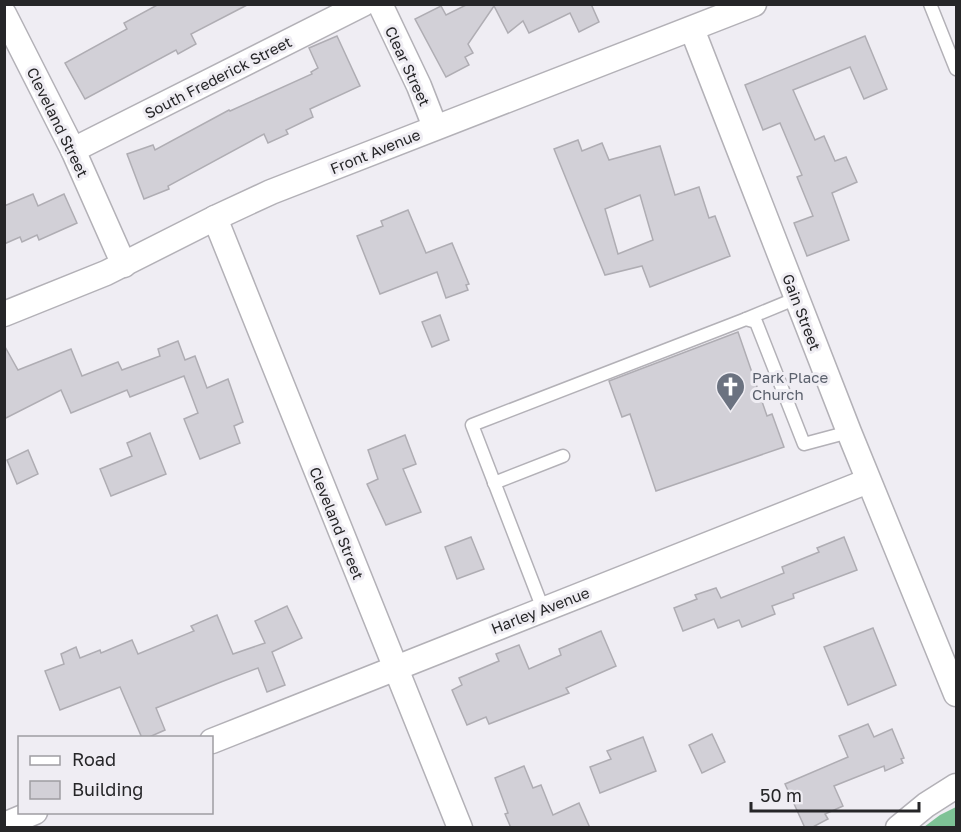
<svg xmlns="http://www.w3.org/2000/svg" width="961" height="832" font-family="'Golos Text',sans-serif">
  <rect width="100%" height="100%" fill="#efedf3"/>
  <polygon fill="#7ec296" points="956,807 956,827 924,827 940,815"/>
  <g fill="#d2d0d7" stroke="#afadb3" stroke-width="1.5" fill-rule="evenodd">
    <polygon points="159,4 249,4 191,34 196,44 178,54 176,50 85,99 65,63 127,29 124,23"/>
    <polygon points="468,4 591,4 599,22 579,32 570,13 529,33 523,21 508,33 494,6 468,44 473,53 465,57 469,65 446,77 415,19 441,6 446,15"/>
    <polygon points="337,36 360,86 310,109 313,117 286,130 288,134 268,143 264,134 168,186 169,189 144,199 127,154 153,145 155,150 229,110 230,111 312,74 311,72 318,68 309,48"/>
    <polygon points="865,36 887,89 864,99 850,67 793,90 815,140 824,136 835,161 846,157 857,182 832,193 849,240 807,256 794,223 813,216 797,177 802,175 780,123 763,130 745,85"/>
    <path d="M 578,140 L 582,151 L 602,143 L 609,160 L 660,146 L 675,195 L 699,187 L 709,218 L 715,216 L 730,256 L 650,287 L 642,266 L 605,275 L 554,149 ZM 640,195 L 653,240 L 618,254 L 605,209 Z"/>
    <polygon points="33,194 38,206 64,194 77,223 39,240 37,235 22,242 20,237 4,244 4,206"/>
    <polygon points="408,210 426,253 452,243 469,284 466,285 468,290 446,298 437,272 380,294 357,236 383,226 381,221"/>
    <polygon points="440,315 449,340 432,347 422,322"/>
    <polygon points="738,332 767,416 772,414 784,447 656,491 630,414 622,417 609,381"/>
    <polygon points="178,341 185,360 195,356 207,388 228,379 243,422 234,426 240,443 200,459 184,419 198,413 184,376 130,397 127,390 71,413 61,390 4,419 4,345 18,370 71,349 82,376 118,362 122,370 160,356 158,349"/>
    <polygon points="150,433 166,474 111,496 100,469 132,456 127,443"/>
    <polygon points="405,435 416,464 403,469 421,512 386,525 367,484 378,479 368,450"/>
    <polygon points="28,450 38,474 17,484 7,460"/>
    <polygon points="471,537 484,569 457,579 445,547"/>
    <polygon points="844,537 857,570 793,594 794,598 772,606 775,614 742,627 739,620 718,628 714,619 683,631 674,608 697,599 695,595 716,588 721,598 784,573 782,567 819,552 817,548"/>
    <polygon points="287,606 302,638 272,652 285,685 267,692 258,668 221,682 156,708 165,730 147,738 142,738 120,687 60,710 45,671 64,664 61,654 76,647 80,658 100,650 101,653 132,640 138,654 194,631 191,626 217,615 233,654 265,643 255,621"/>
    <polygon points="873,628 896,685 848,705 824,647"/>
    <polygon points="601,631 616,666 566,688 569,693 489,724 486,717 467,725 452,690 462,685 459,678 499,661 496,654 519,645 529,669 561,655 559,649"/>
    <polygon points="868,724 874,737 892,729 904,758 901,759 903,763 885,771 884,766 834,786 843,806 825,814 828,819 811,828 805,828 785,784 848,757 839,736"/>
    <polygon points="712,734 725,762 702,773 689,745"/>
    <polygon points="643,737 656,771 600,793 590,767 611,759 607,751"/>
    <polygon points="524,766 533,788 541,785 553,815 579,803 590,828 511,828 505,814 508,813 495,778"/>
  </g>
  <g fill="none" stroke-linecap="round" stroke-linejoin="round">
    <defs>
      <g id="service">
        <polyline points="930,4 956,69"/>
        <polyline points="746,319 797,298"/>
        <polyline points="494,483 563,456"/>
        <polyline points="543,609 472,425 746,319 756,322 804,444 849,432"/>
      </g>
      <g id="minor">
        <polyline points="380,4 419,86 435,127"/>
        <polyline points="4,14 73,150 124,265"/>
        <polyline points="692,29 849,432 956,694"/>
        <polyline points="73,150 363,4"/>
        <polyline points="215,218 460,828"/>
        <polyline points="4,314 106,273 215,218 271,192 754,4"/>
        <polyline points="212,741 868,481"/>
        <polyline points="4,825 35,812"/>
        <polyline points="898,828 926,805 956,786"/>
      </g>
    </defs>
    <use href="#service" stroke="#b3b1b7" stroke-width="15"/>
    <use href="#minor" stroke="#b3b1b7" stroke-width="27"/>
    <use href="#service" stroke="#fff" stroke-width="12"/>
    <use href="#minor" stroke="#fff" stroke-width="24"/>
  </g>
  <defs>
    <symbol id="church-pin" viewBox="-11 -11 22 30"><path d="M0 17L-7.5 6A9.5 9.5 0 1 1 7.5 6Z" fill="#6b7280" stroke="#efedf3"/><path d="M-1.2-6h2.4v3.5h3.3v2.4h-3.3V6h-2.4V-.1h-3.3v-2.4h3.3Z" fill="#fff"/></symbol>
  </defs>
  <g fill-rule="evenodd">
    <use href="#church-pin" x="714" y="370" width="33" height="45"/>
  </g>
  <g text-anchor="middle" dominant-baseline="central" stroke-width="6" stroke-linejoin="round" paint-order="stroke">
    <g font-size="15" fill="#262628" stroke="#efedf3">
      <text transform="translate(408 66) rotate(65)">Clear Street</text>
      <text transform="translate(218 77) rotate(-27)">South Frederick Street</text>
      <text transform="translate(58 122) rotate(64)">Cleveland Street</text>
      <text transform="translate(375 151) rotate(-22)">Front Avenue</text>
      <text transform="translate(802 312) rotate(69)">Gain Street</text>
      <text transform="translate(337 523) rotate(68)">Cleveland Street</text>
      <text transform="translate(540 610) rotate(-21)">Harley Avenue</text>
    </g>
    <g font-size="15" fill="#5b616d" stroke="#efedf3" text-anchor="start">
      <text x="752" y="377">Park Place<tspan x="752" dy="17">Church</tspan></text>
    </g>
  </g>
  <rect width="961" height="832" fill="none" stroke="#262628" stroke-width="12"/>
  <rect x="18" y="736" width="195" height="78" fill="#efedf3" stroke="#9f9da2" stroke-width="1.5"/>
  <rect x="30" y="756" width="30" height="9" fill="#ffffff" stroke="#9f9da2" stroke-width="1.5"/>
  <text x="72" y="766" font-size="18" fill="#262628">Road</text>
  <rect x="30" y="781" width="30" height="18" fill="#d2d0d7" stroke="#9f9da2" stroke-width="1.5"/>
  <text x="72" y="796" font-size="18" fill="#262628">Building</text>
  <path d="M751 802v9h168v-9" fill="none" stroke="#262628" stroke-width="3"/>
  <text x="760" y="802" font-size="18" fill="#262628" stroke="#efedf3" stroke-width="4.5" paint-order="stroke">50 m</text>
</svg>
